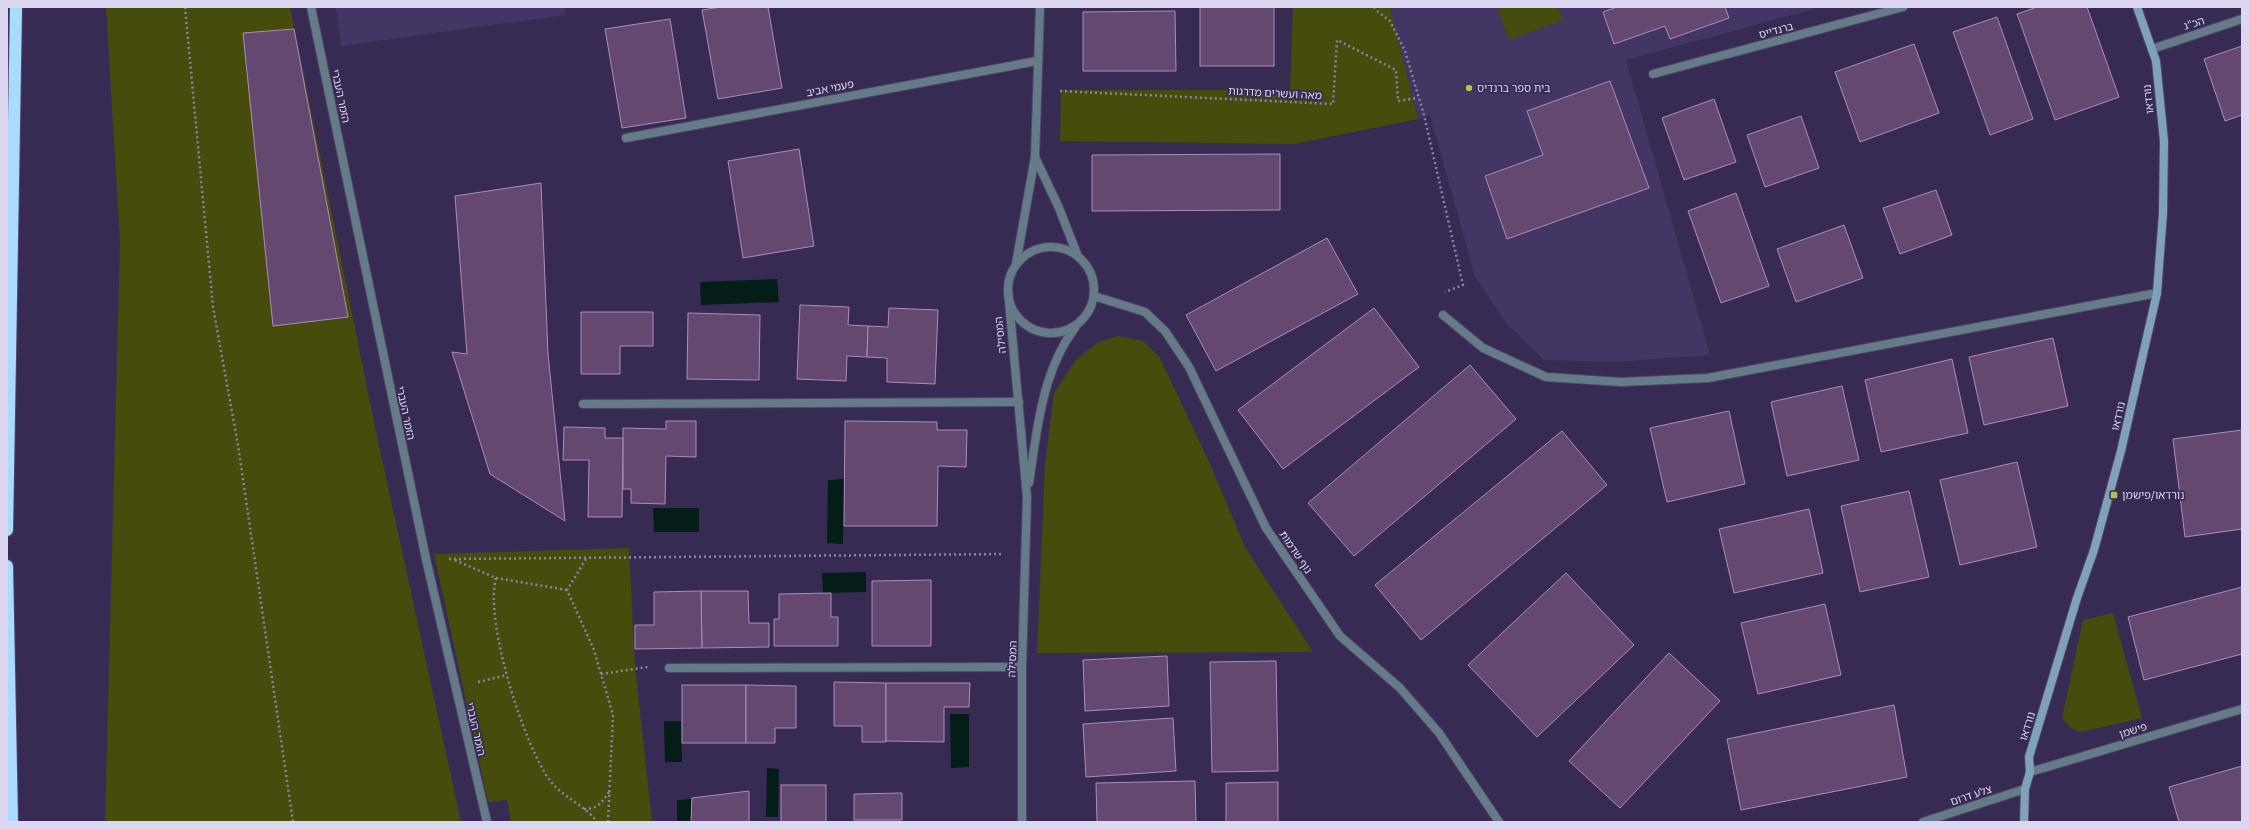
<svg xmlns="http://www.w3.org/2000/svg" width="2249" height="829" font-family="'IBM Plex Sans','Noto Sans Hebrew',sans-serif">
  <rect width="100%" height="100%" fill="#372b54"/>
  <g fill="#433664">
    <polygon points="336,7 564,7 565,15 341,46"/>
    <polygon points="1390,7 1821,7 1626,60 1710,355 1614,362 1544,360 1506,323 1475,276 1430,115 1418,119"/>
  </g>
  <g fill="#454c0c">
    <polygon points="106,7 290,7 375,427 461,822 105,822 120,241"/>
    <polygon points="1293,7 1390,7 1418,119 1294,144 1060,141 1061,90 1290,90"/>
    <polygon points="1497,7 1558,7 1563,20 1509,40"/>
    <polygon points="1118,336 1143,341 1159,356 1211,466 1245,547 1313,652 1037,653 1045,465 1054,393 1076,360 1097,343"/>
    <polygon points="629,548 635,666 652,822 511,822 507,800 488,802 434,554"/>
    <polygon points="2113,613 2142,718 2080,732 2071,728 2062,718 2083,620"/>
  </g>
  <g fill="#041d18">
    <polygon points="777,279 779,302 701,305 700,282"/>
    <polygon points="844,479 843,544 827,543 828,480"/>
    <polygon points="653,508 699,508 699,532 654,532"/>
    <polygon points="866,572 866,592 823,593 822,573"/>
    <polygon points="950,714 969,714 969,767 951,768"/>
    <polygon points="664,721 681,721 682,762 665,762"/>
    <polygon points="767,768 779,769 778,817 766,817"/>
    <polygon points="691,799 691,822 677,822 677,800"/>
  </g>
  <g fill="#654870" stroke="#ac8db8">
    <polygon points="721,7 768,7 782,88 718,99 702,10"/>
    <rect x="1200" y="7" width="74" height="59"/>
    <polygon points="1617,7 1725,7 1729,18 1670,39 1665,26 1614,44 1603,12"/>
    <polygon points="2037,7 2087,7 2119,97 2055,120 2017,14"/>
    <polygon points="1175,11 1176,71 1083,71 1083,12"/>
    <polygon points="1997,17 2033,119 1990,135 1953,32"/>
    <polygon points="670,19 686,118 622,128 605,29"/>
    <polygon points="294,29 348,317 273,326 243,33"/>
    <polygon points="1914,44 1939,113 1860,142 1835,72"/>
    <polygon points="2242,46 2242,115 2225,121 2204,59"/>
    <polygon points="1610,81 1649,188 1507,239 1485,176 1543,155 1527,111"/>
    <polygon points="1714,99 1736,162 1684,180 1662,118"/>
    <polygon points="1801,116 1819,168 1765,187 1747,135"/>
    <polygon points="799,149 814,246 743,258 728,161"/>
    <polygon points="1280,154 1280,210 1092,211 1092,155"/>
    <polygon points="541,183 548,354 565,521 490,474 452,352 467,354 455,196"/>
    <polygon points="1936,190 1952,235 1900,254 1883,208"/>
    <polygon points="1736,193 1769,286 1721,303 1688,211"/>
    <polygon points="1844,225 1863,278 1796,302 1777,249"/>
    <polygon points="1327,238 1358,294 1216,371 1186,315"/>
    <polygon points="800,305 849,307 848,325 868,326 867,357 847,356 846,381 797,379"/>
    <polygon points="889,308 938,310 935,384 887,382 887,358 867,357 868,326 888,327"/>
    <polygon points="1374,308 1419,367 1283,469 1238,410"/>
    <polygon points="581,312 653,312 653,346 620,346 620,374 581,374"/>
    <polygon points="688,313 760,315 759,380 687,379"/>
    <polygon points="2053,338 2068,406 1984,425 1969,357"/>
    <polygon points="1952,359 1968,433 1881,452 1865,380"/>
    <polygon points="1470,365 1516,419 1354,556 1308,503"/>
    <polygon points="1842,386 1859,460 1787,476 1771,402"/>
    <polygon points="1729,411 1745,484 1667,502 1650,428"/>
    <polygon points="666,421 696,421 696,457 666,456 665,504 631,503 631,489 623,489 623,428 666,429"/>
    <polygon points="845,421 937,422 937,430 967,430 966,467 938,466 937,526 844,526"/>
    <polygon points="564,427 605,428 605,438 623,438 622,517 588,517 589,460 563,460"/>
    <polygon points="2242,430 2242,529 2185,537 2173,439"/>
    <polygon points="1562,431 1607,485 1421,640 1375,585"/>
    <polygon points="2017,462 2037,547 1960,565 1940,480"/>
    <polygon points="1909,491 1929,577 1860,592 1841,506"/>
    <polygon points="1809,509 1823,573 1734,593 1719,529"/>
    <polygon points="1566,573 1634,645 1537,737 1468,665"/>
    <polygon points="931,580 931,646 872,646 872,581"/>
    <polygon points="2242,587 2242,654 2144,680 2128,617"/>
    <polygon points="701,591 748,591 749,623 769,623 769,647 702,648"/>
    <polygon points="701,591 702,648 635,649 635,625 654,625 654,592"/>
    <polygon points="831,593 831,617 838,617 838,646 774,646 774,619 779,619 779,594"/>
    <polygon points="1825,604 1841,675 1758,694 1741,623"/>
    <polygon points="1669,653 1720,701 1620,808 1569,761"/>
    <polygon points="1167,656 1169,706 1085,711 1083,660"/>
    <polygon points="1276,661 1278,771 1212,772 1210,662"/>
    <polygon points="834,682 886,683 886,742 862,742 862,726 834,726"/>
    <polygon points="886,683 970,683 969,707 944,707 944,742 886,741"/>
    <rect x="682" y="685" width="64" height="58"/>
    <polygon points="746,685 796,686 796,728 775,728 775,743 746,743"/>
    <polygon points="1894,705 1907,777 1741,810 1727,739"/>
    <polygon points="1173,718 1176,771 1086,777 1083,724"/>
    <polygon points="2242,766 2242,822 2179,822 2169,787"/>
    <polygon points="1195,781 1196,822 1097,822 1096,783"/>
    <polygon points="1278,782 1278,822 1226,822 1226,783"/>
    <rect x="781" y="785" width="45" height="37"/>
    <polygon points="749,791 749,822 691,822 692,798"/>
    <polygon points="902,793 902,820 854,820 854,794"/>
  </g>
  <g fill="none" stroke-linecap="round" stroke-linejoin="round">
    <defs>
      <g id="lane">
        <polyline points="2152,49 2242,19"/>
        <polyline points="626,138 1037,61"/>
        <polyline points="583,404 1019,402"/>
        <polyline points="669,668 1022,667"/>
      </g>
      <g id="street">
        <polyline points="311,7 426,559 487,822"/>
        <polyline points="1653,74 1903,7"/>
        <polyline points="1035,157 1059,208 1077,254"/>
        <circle cx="1051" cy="290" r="43"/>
        <polyline points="1016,264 1035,157 1040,7"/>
        <polyline points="1008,290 1027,497 1022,667 1022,822"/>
        <polyline points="1094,296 1145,312 1165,331 1189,367 1266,528 1340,636 1400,688 1439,733 1499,822"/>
        <polyline points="1443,315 1483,348 1546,377 1621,382 1708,378 2157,293"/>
        <path d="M 1029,483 C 1037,430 1042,371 1075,328"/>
        <polyline points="2030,772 2242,709"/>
        <polyline points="1923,822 2025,789"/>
      </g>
      <polyline id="secondary" points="2024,822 2025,789 2030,772 2029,757 2077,598 2094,550 2121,451 2157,293 2163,213 2164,141 2156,61 2137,7"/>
      <g id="highway">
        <polyline points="7,530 16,7"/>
        <polyline points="7,566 12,822"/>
      </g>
    </defs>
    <use href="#lane" stroke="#52476d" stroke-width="10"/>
    <use href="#street" stroke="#52476d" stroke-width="10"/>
    <use href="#secondary" stroke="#52476d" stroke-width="10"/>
    <use href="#highway" stroke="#52476d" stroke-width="14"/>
    <g stroke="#8c83a4" stroke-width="2.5" stroke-dasharray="2 3" stroke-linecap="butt">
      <polyline points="185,7 213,307 238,445 293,822"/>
      <polyline points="1374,7 1376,10 1390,21 1405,51 1424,115 1463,285 1445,292"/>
      <polyline points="1060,91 1333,104 1337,40 1396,70 1398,101 1417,98"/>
      <polyline points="449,559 1004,554"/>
      <polyline points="586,559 567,590 594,650 613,715 608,822"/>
      <path d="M 455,560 L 496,578 C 484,620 524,747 551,782 C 564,798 585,805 597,822"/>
      <polyline points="496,578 567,590"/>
      <polyline points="601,674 648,667"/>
      <polyline points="478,682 507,675"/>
      <path d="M 584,809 C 598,809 602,802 609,792"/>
    </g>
    <use href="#lane" stroke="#667b88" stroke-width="8"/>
    <use href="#street" stroke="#667b88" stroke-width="8"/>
    <use href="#secondary" stroke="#80a2b8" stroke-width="8"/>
    <use href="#highway" stroke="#a7dcfe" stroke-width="12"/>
  </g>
  <g fill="#b3c24b" stroke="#372b54" stroke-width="1.5">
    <circle cx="1469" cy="88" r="4"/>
    <rect x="2110" y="491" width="8" height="8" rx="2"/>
  </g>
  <g text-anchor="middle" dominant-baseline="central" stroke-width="3.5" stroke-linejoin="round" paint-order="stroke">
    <g font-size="11" fill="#ddd7f1" stroke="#372b54">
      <text transform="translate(2194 23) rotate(-18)">הכ"ג</text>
      <text transform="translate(1776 30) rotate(-15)">ברנדייס</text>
      <text transform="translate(830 88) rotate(-11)">פעמי אביב</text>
      <text transform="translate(1275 93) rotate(3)">מאה ועשרים מדרגות</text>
      <text transform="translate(341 96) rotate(78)">הזמר העברי</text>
      <text transform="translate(2148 99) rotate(-96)">נורדאו</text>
      <text transform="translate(1000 335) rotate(-96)">המסילה</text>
      <text transform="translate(406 413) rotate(78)">הזמר העברי</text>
      <text transform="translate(2118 416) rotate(-77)">נורדאו</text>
      <text transform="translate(1296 552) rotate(56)">נוף שדמות</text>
      <text transform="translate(1012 659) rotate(-88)">המסילה</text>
      <text transform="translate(2027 726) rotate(-73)">נורדאו</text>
      <text transform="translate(476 729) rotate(77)">הזמר העברי</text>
      <text transform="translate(2133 730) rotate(-17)">פישמן</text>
      <text transform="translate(1971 795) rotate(-18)">צלע דרום</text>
    </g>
    <g font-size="11" fill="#ddd7f1" stroke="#372b54" text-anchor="start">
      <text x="1477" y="88">בית ספר ברנדיס</text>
      <text x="2122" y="495">נורדאו/פישמן</text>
    </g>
  </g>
  <rect width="2249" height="829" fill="none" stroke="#ddd7f1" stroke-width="16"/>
</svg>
